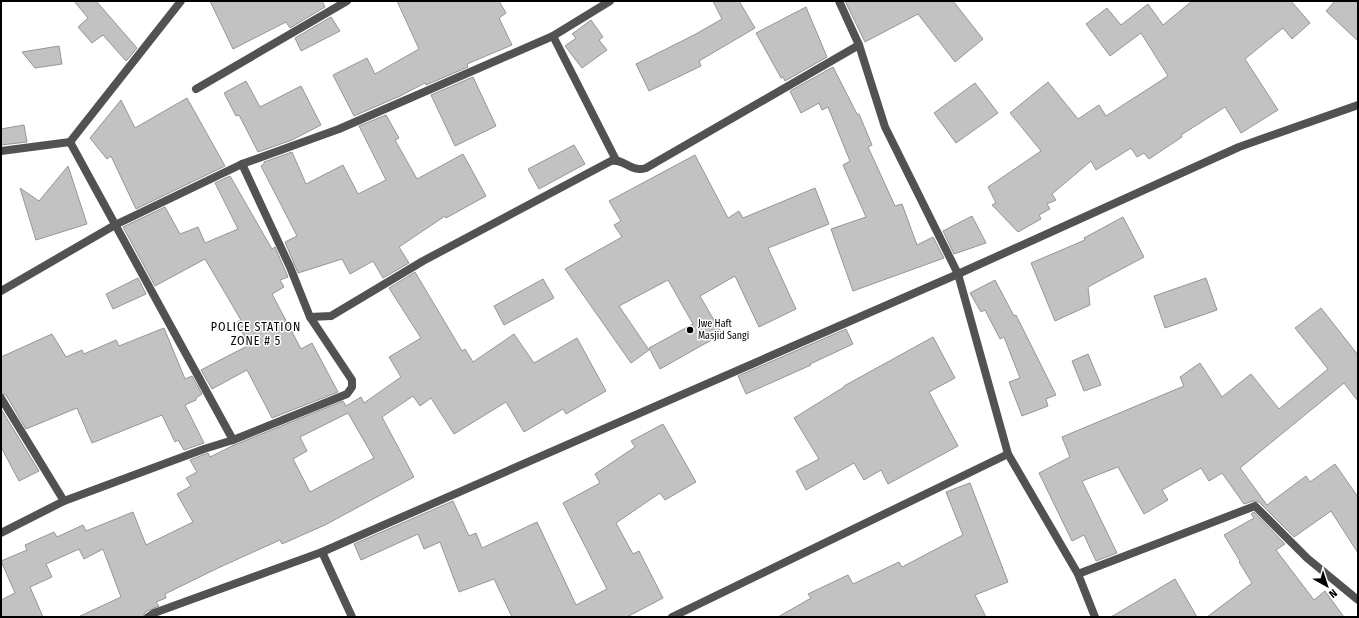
<svg xmlns="http://www.w3.org/2000/svg" width="1359" height="618" font-family="'Fira Sans Condensed',sans-serif">
  <rect width="100%" height="100%" fill="#fff"/>
  <g fill="#c2c2c2" stroke="#969696" fill-rule="evenodd">
    <polygon points="74,1 96,1 137,48 129,58 126,61 103,35 92,43 78,27 88,18"/>
    <polygon points="210,1 322,1 325,7 290,28 286,22 233,49"/>
    <polygon points="397,1 499,1 506,13 499,18 512,45 467,64 468,67 426,85 425,83 400,96 354,116 333,75 367,58 375,74 419,49"/>
    <polygon points="713,1 739,1 755,28 699,61 701,66 649,91 636,64 694,35 722,19"/>
    <polygon points="845,1 953,1 983,39 955,62 918,14 865,42"/>
    <polygon points="1192,1 1291,1 1310,23 1292,39 1283,28 1245,59 1278,110 1241,133 1225,107 1181,135 1182,137 1149,159 1144,153 1137,157 1131,148 1096,170 1091,161 1052,194 1056,200 1047,204 1050,209 1039,215 1041,219 1018,232 992,205 996,203 988,187 1041,151 1010,113 1048,82 1078,119 1099,105 1106,116 1168,76 1141,33 1110,56 1086,24 1107,8 1121,25 1148,4 1163,25"/>
    <polygon points="1335,1 1358,1 1358,41 1326,11"/>
    <polygon points="806,7 827,57 785,81 783,77 781,78 756,33"/>
    <polygon points="331,17 340,31 301,51 295,38"/>
    <polygon points="591,20 603,37 599,40 607,50 582,68 565,46 576,38 572,34"/>
    <polygon points="59,46 62,64 35,68 22,52"/>
    <polygon points="833,67 857,114 859,114 872,145 868,147 895,206 902,204 917,245 933,237 944,258 853,291 831,229 866,217 843,165 850,161 828,107 822,110 819,103 801,113 790,91"/>
    <polygon points="473,77 496,126 455,146 431,95"/>
    <polygon points="246,81 260,107 301,86 321,125 292,140 258,152 239,115 236,116 224,93"/>
    <polygon points="975,83 998,113 956,143 934,113"/>
    <polygon points="187,98 225,166 136,209 111,156 107,159 90,138 121,100 135,128"/>
    <polygon points="386,115 399,138 395,140 417,179 463,154 486,196 446,218 445,216 399,247 409,263 383,278 373,261 350,274 342,259 298,273 285,242 297,236 261,166 264,164 264,162 292,152 306,184 343,165 358,194 386,180 359,126"/>
    <polygon points="24,125 27,142 1,145 1,129"/>
    <polygon points="574,145 585,164 539,189 528,169"/>
    <polygon points="695,155 728,218 739,211 743,218 815,188 829,224 768,248 796,309 759,327 735,276 700,296 722,334 660,369 649,348 693,324 668,280 619,306 649,350 631,363 565,269 622,237 614,225 621,221 609,201"/>
    <polygon points="68,166 87,224 36,240 20,188 39,201"/>
    <polygon points="230,176 272,249 275,247 288,277 280,280 284,287 272,294 301,349 312,343 338,392 272,418 247,370 212,389 201,370 249,345 237,322 241,320 205,259 155,286 123,227 165,207 180,234 198,227 205,243 238,229 215,183"/>
    <polygon points="972,216 986,243 954,254 943,231"/>
    <polygon points="1123,217 1144,257 1088,287 1090,305 1055,321 1031,263 1085,240 1084,238"/>
    <path d="M 415,272 L 462,351 L 465,349 L 473,362 L 514,334 L 534,363 L 577,338 L 606,391 L 566,414 L 563,409 L 524,432 L 506,402 L 454,434 L 431,398 L 420,406 L 413,396 L 382,417 L 414,477 L 325,525 L 282,544 L 280,540 L 218,568 L 165,594 L 166,598 L 156,602 L 159,606 L 145,612 L 143,617 L 78,617 L 121,597 L 103,549 L 84,559 L 79,549 L 46,564 L 52,577 L 30,587 L 43,617 L 1,617 L 1,600 L 15,593 L 1,561 L 27,550 L 25,545 L 54,532 L 57,537 L 83,525 L 86,531 L 133,512 L 146,545 L 193,522 L 177,494 L 191,486 L 186,478 L 197,472 L 190,460 L 208,453 L 210,457 L 232,446 L 343,401 L 346,406 L 361,397 L 364,403 L 401,377 L 389,357 L 421,338 L 389,288 ZM 348,413 L 374,458 L 310,492 L 293,459 L 307,451 L 300,437 Z"/>
    <polygon points="138,278 146,294 113,309 106,294"/>
    <polygon points="1206,278 1217,310 1165,328 1154,296"/>
    <polygon points="543,279 554,298 504,325 494,306"/>
    <polygon points="995,280 1014,316 1016,315 1056,395 1046,399 1048,406 1022,416 1009,382 1020,378 1004,337 1000,339 985,310 981,312 970,293"/>
    <polygon points="1321,308 1358,355 1358,401 1344,383 1240,468 1267,505 1306,476 1310,482 1335,464 1358,497 1358,553 1331,511 1294,537 1259,502 1253,501 1244,504 1222,473 1209,481 1201,468 1162,490 1168,500 1144,514 1118,467 1082,481 1117,553 1096,561 1084,535 1072,541 1039,473 1070,457 1062,437 1184,386 1180,377 1200,363 1222,397 1251,374 1279,409 1328,369 1295,328"/>
    <polygon points="164,328 185,379 192,376 202,394 196,398 196,400 185,405 204,443 184,450 178,440 175,442 162,415 92,443 77,408 26,429 6,395 1,393 1,357 52,334 66,357 82,350 84,354 116,340 119,346"/>
    <polygon points="846,329 853,344 810,364 811,365 746,394 738,376"/>
    <polygon points="933,337 955,378 929,392 958,446 888,484 881,470 864,480 854,463 806,490 796,471 819,459 794,418 844,387 844,386"/>
    <polygon points="1088,354 1101,385 1084,391 1072,361"/>
    <polygon points="1,409 39,471 19,481 1,447"/>
    <polygon points="663,424 696,482 665,500 660,493 616,523 633,554 639,551 663,598 627,617 512,617 494,579 459,592 440,542 424,549 418,534 361,560 354,544 453,501 469,536 476,533 482,548 537,522 576,605 607,589 563,503 600,483 595,474 635,447 631,441"/>
    <polygon points="970,483 1008,582 975,595 986,617 778,617 811,598 808,594 848,575 853,584 899,562 902,567 963,535 946,492"/>
    <polygon points="1254,512 1285,544 1276,550 1314,600 1325,591 1344,617 1207,617 1252,583 1239,562 1240,561 1224,535 1254,518 1251,514"/>
    <polygon points="1175,579 1197,617 1111,617"/>
  </g>
  <g fill="none" stroke-linecap="round" stroke-linejoin="round">
    <g stroke="#525252" stroke-width="8">
      <polyline points="553,36 616,160"/>
      <polyline points="196,89 347,1"/>
      <polyline points="70,142 233,440"/>
      <polyline points="1,151 70,142 181,1"/>
      <polyline points="242,164 290,267 310,317"/>
      <polyline points="1,291 115,225 242,164 339,129 553,36 610,1"/>
      <polyline points="1,398 64,501"/>
      <path d="M 1,533 L 64,501 L 204,449 L 233,440 L 347,394 L 352,387 L 352,380 L 310,317 L 331,316 L 423,261 L 611,161 C 625,158 630,173 646,168 L 859,45"/>
      <polyline points="322,552 352,617"/>
      <polyline points="1078,574 1255,506 1307,558 1358,600"/>
      <polyline points="148,617 154,613 322,552 958,274 1239,147 1358,105"/>
      <polyline points="672,617 1008,454"/>
    </g>
    <polyline stroke="#525252" stroke-width="8" points="839,1 859,45 885,127 958,274 1008,454 1078,574 1095,617"/>
  </g>
  <circle fill="#000" stroke="#fff" stroke-width="1.5" cx="690" cy="330" r="4"/>
  <g text-anchor="middle" dominant-baseline="central" stroke-width="3" stroke-linejoin="round" paint-order="stroke">
    <g font-size="10" fill="#000" stroke="#fff" text-anchor="start">
      <text x="698" y="324">Jwe Haft<tspan x="698" dy="12">Masjid Sangi</tspan></text>
    </g>
    <g font-size="12" letter-spacing="1" fill="#000" stroke="#fff">
      <text x="256" y="327">POLICE STATION<tspan x="256" dy="14">ZONE # 5</tspan></text>
    </g>
  </g>
  <rect width="1359" height="618" fill="none" stroke="#000000" stroke-width="4"/>
  <g transform="translate(1327 586) rotate(141)" stroke="#ffffff" stroke-width="3" paint-order="stroke">
  <path d="M0-3L7 15L0 10L-7 15Z" fill="#000000"/>
  <text y="-6" font-size="11" font-weight="bold" text-anchor="middle" fill="#000000">N</text>
  </g>
</svg>
